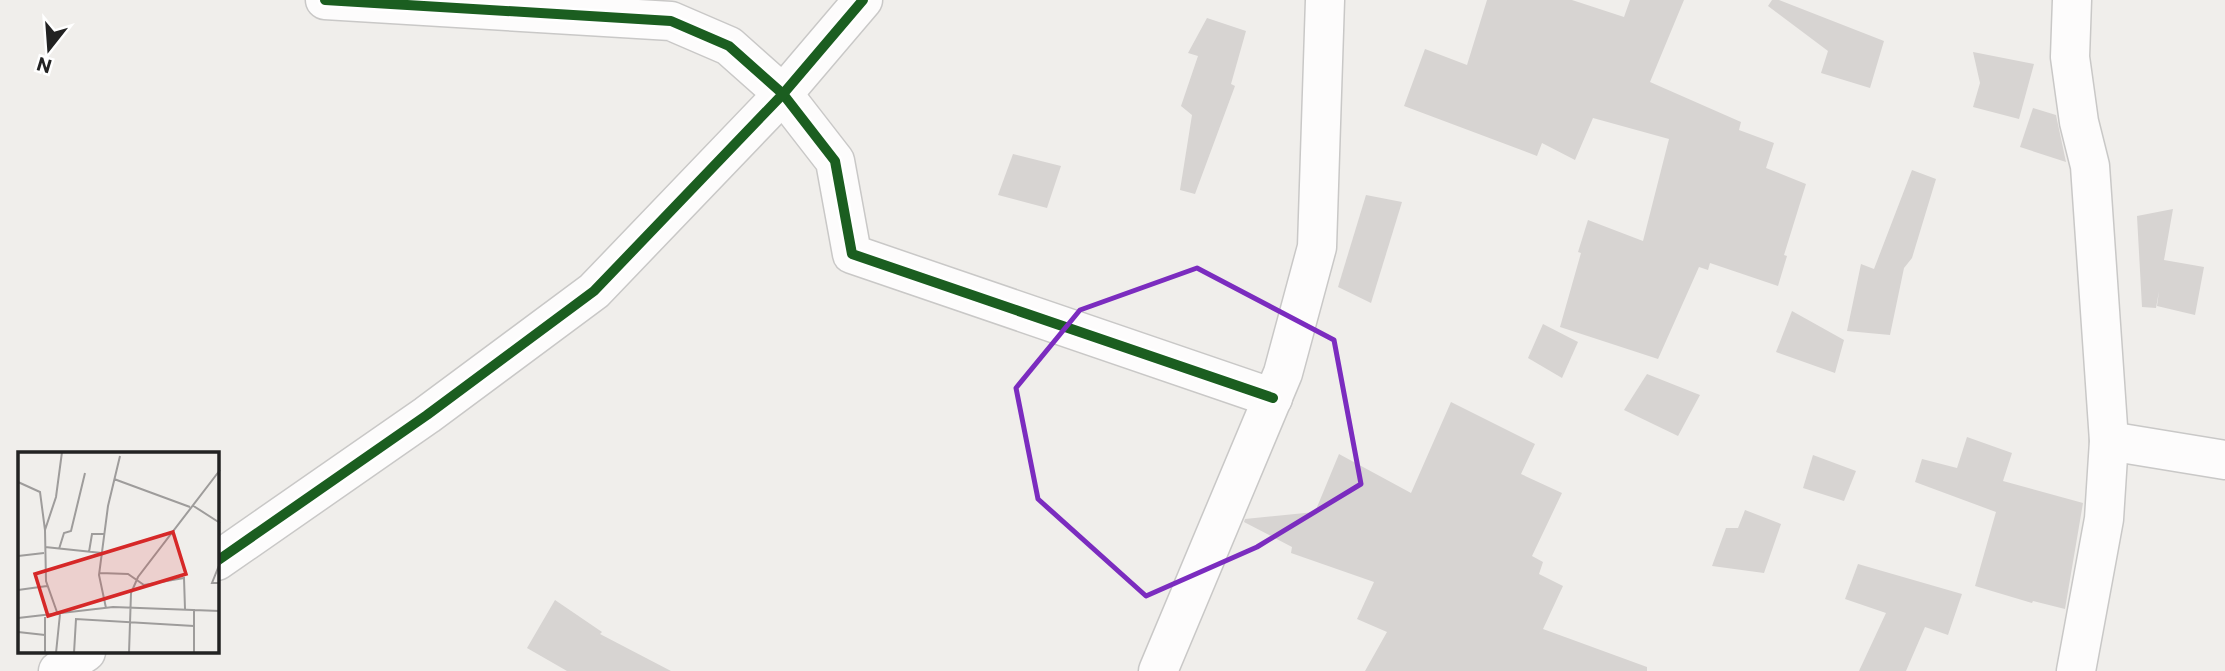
<svg xmlns="http://www.w3.org/2000/svg" width="2225" height="671" font-family="Commissioner,sans-serif">
  <rect width="100%" height="100%" fill="#f0eeeb"/>
  <g fill="#d7d4d2">
    <polygon points="1487,0 1572,0 1624,17 1630,0 1684,0 1650,82 1741,122 1739,130 1774,143 1766,168 1806,184 1784,255 1787,256 1778,286 1710,263 1708,270 1699,267 1658,359 1560,327 1581,253 1578,252 1588,220 1643,241 1669,139 1593,118 1575,160 1542,143 1537,156 1404,106 1425,49 1467,65"/>
    <polygon points="1772,0 1779,0 1884,41 1870,88 1821,73 1828,51 1768,6"/>
    <polygon points="1207,18 1246,31 1231,84 1235,86 1195,194 1180,190 1192,115 1181,106 1198,56 1188,53"/>
    <polygon points="1973,52 2034,64 2019,119 1973,107 1980,83"/>
    <polygon points="2033,108 2056,115 2066,162 2020,147"/>
    <polygon points="1013,154 1061,166 1047,208 998,195"/>
    <polygon points="1912,170 1936,179 1912,258 1904,268 1890,335 1847,331 1861,264 1874,269"/>
    <polygon points="1366,195 1402,202 1371,303 1338,287"/>
    <polygon points="2173,209 2164,260 2204,267 2195,315 2157,306 2159,291 2156,308 2142,307 2137,216"/>
    <polygon points="1792,311 1844,340 1835,373 1776,352"/>
    <polygon points="1543,324 1578,342 1562,378 1528,358"/>
    <polygon points="1647,374 1700,395 1678,436 1624,410"/>
    <polygon points="1451,402 1535,444 1521,474 1562,493 1532,556 1543,562 1539,574 1563,586 1543,629 1647,667 1647,671 1365,671 1387,632 1357,619 1374,582 1291,553 1292,547 1244,522 1245,519 1315,512 1339,454 1411,493"/>
    <polygon points="1967,437 2012,453 2003,481 2083,503 2065,609 2033,601 2032,603 1975,586 1996,512 1915,482 1922,459 1957,468"/>
    <polygon points="1813,455 1856,471 1844,501 1803,488"/>
    <polygon points="1745,510 1781,524 1764,573 1712,566 1726,528 1738,528"/>
    <polygon points="1858,564 1962,594 1948,635 1925,627 1906,671 1859,671 1886,613 1845,599"/>
    <polygon points="555,600 602,632 600,634 671,671 567,671 527,648"/>
  </g>
  <g fill="none" stroke-linecap="round" stroke-linejoin="round">
    <defs>
      <g id="minor">
        <polyline points="325,0 671,21 729,46 783,94 835,161 852,254 1273,398"/>
        <polyline points="2072,0 2070,57 2079,122 2090,166 2109,441 2104,519 2076,671"/>
        <polyline points="2109,441 2225,460"/>
        <polyline points="217,561 427,415 594,291 783,94 863,0"/>
        <polyline points="58,671 86,652"/>
        <polyline points="1158,671 1283,373 1317,247 1325,0"/>
      </g>
    </defs>
    <use href="#minor" stroke="#c9c8c7" stroke-width="41"/>
    <use href="#minor" stroke="#fdfcfc" stroke-width="38"/>
    <defs>
      <g id="cycleway">
        <polyline points="325,0 671,21 729,46 783,94 835,161 852,254 1273,398"/>
        <polyline points="217,561 427,415 594,291 783,94 863,0"/>
      </g>
    </defs>
    <use href="#cycleway" stroke="#fff" stroke-width="15"/>
    <use href="#cycleway" stroke="#1b5e20" stroke-width="10"/>
  </g>
  <path fill="none" stroke="#7b2cbf" stroke-width="5" stroke-linejoin="round" d="M 1197,268 L 1334,340 L 1361,484 L 1257,547 L 1146,596 L 1038,499 L 1016,388 L 1080,310 Z"/>
  <g transform="translate(18 452)">
    <rect width="201" height="201" fill="#f0eeeb"/>
    <path fill="none" stroke="#9e9c9b" stroke-width="2" d="M 96,27 L 172,55M 0,30 L 22,40 L 27,78M 174,53 L 202,71M 27,95 L 84,101M 41,97 L 46,81 L 53,79 L 67,21M 71,100 L 74,82 L 86,82M 0,104 L 26,101M 202,111 L 194,131 L 202,131M 82,121 L 110,122 L 126,133 L 166,126 L 167,157M 0,138 L 29,134M 88,156 L 81,123 L 90,54 L 102,4M 40,163 L 28,129 L 27,78 L 38,45 L 44,0M 27,165 L 27,201M 0,166 L 95,155 L 202,159M 0,180 L 27,183M 38,201 L 42,162M 56,201 L 58,167 L 176,174M 111,201 L 113,141 L 120,125 L 202,18M 176,201 L 176,157"/>
    <path fill="#d62828" fill-opacity="0.15" stroke="#d62828" stroke-width="3.5" d="M 155,80 L 168,122 L 30,164 L 17,122 Z"/>
    <rect width="201" height="201" fill="none" stroke="#222" stroke-width="3.5"/>
  </g>
  <g transform="translate(49 49) rotate(197)" stroke="#ffffff" stroke-width="5" paint-order="stroke">
  <path d="M0-5L12 26L0 18L-12 26Z" fill="#222222"/>
  <text y="-10" font-size="19" font-weight="bold" text-anchor="middle" fill="#222222">N</text>
  </g>
</svg>
